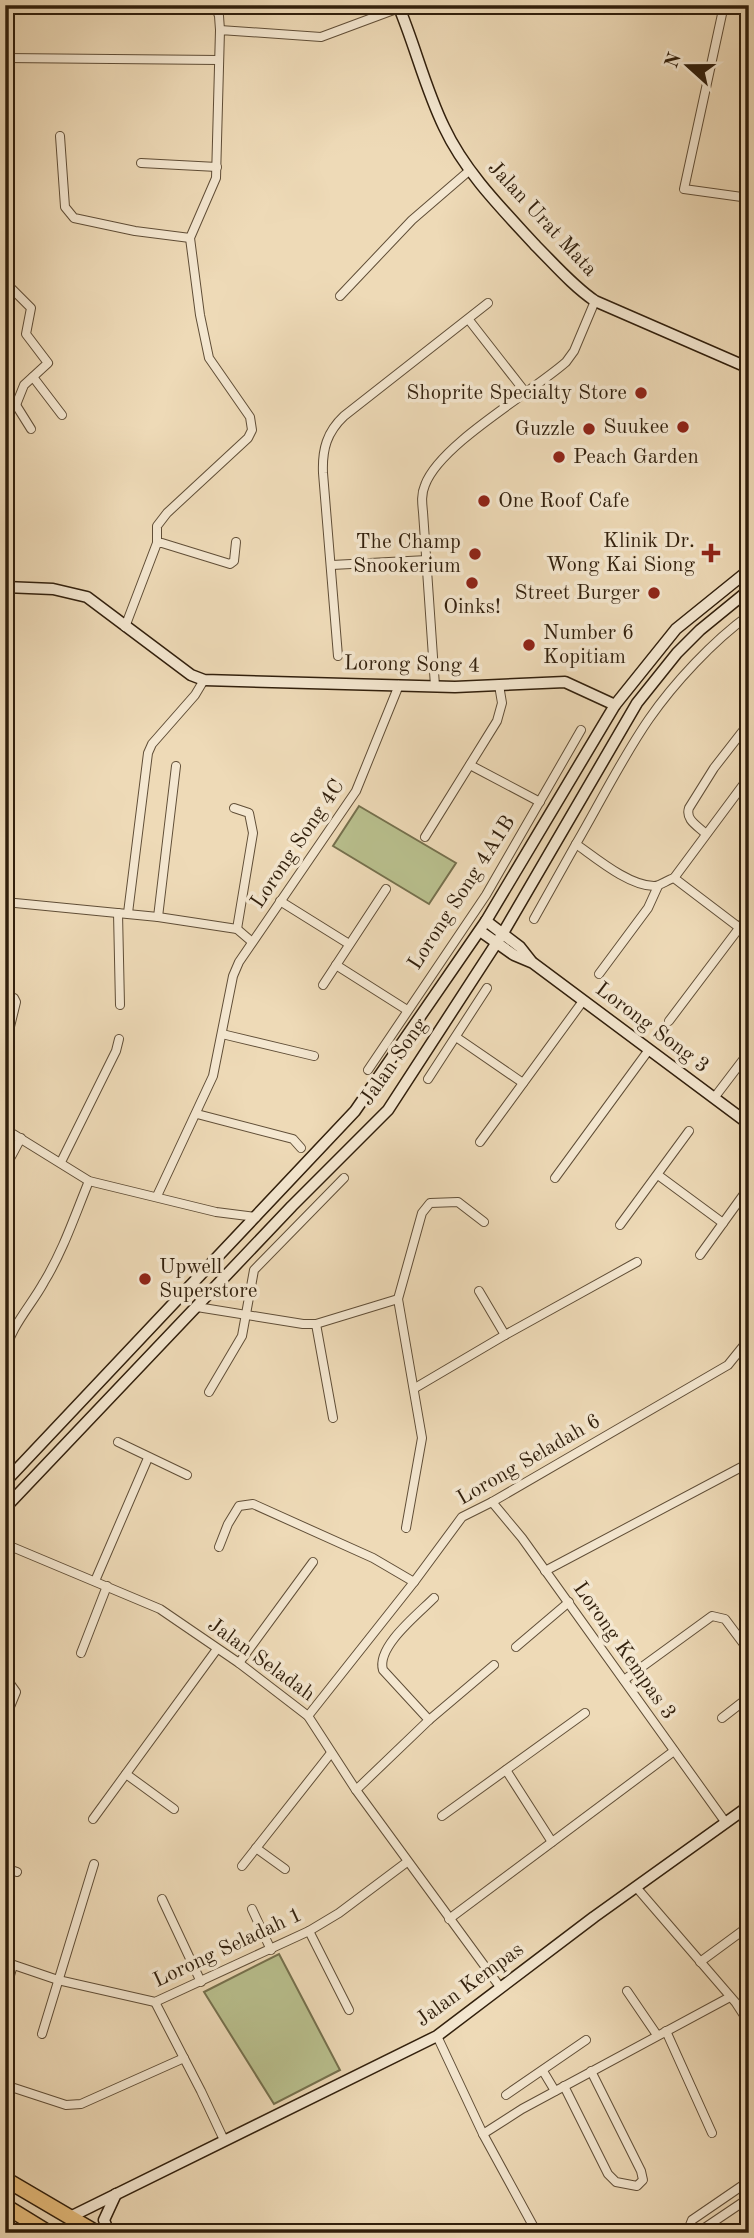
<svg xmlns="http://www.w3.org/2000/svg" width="754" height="2238" font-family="'Old Standard TT',serif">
  <rect width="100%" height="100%" fill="#eedab7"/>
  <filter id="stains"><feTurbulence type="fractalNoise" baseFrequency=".00286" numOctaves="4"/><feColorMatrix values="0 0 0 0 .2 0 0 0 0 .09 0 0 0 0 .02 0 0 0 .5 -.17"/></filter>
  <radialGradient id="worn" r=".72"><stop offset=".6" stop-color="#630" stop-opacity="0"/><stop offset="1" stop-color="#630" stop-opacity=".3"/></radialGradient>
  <g fill="#b9c08e" stroke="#75704d" stroke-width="2">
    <polygon points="359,806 456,863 429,904 333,846"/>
    <polygon points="279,1954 340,2070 274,2104 204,1992"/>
  </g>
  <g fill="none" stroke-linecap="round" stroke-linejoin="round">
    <defs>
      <g id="street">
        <polyline points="215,5 219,16 220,30"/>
        <polyline points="724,5 684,189 749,198"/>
        <polyline points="5,58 219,60"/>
        <polyline points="60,136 65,207 74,218 135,231 190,238"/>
        <polyline points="141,163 217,167"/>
        <polyline points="340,296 412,220 470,170"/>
        <polyline points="469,320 526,393"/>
        <polyline points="33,377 62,415"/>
        <polyline points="16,405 31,429"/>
        <polyline points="5,414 16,405 24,385 48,363 26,334 31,308 5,282"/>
        <polyline points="157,543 157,526 167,513 248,438 252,430 250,417 209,358 200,315 190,238 216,178 220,30 321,37 399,8"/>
        <polyline points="332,565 427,560"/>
        <path d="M 749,615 C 713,641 674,683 649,719 C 622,758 600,803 576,844 C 596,858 629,886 654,886 C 660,886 667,880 674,878 L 749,935"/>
        <polyline points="125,627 157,543 162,543 230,564 234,561 236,542"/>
        <path d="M 338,656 L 323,473 C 322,449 327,432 344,416 L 488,303"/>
        <path d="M 435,686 L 423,512 C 422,503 421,494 425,485 C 440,444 531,393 566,362 L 574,351 L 595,301"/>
        <polyline points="470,765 540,802"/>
        <polyline points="234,808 249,813 253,833 237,929"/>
        <path d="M 706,834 C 698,826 685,820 689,808 L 714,768 L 749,723"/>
        <polyline points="425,837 497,721 502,703 499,685"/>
        <polyline points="674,878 749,777"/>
        <polyline points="280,901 349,944"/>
        <polyline points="5,902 158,917 237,929 251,941"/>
        <polyline points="118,913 120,1005"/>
        <polyline points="128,913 148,753 152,744 195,695 204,680"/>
        <polyline points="158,917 176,766"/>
        <polyline points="534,919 576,844"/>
        <polyline points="336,965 407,1010"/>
        <polyline points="599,974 648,908 658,886"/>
        <polyline points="323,985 386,889"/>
        <polyline points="5,995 14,998 16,1002 5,1047"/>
        <polyline points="669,1021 749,915"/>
        <polyline points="222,1034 314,1056"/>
        <polyline points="456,1037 523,1083"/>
        <polyline points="368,1070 486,895 581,730"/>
        <polyline points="428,1079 487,988"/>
        <polyline points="714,1098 749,1052"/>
        <polyline points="197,1114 293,1139 301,1148"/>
        <polyline points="5,1129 89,1181 216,1212 256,1217"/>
        <polyline points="480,1142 583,1001"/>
        <polyline points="61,1162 116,1051 119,1039"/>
        <polyline points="5,1168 21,1138"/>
        <polyline points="658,1175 723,1223"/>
        <polyline points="555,1178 648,1051"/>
        <polyline points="157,1196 213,1076 233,976 239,962 356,791 399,685"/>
        <polyline points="620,1225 689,1131"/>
        <polyline points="700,1255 749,1187"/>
        <polyline points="479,1291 505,1335"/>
        <polyline points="197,1307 303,1324 316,1324 398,1299"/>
        <polyline points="316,1324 333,1418"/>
        <path d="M 5,1354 C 10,1327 31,1306 44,1282 C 63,1251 75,1215 89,1181"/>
        <polyline points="415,1388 505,1335 637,1262"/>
        <polyline points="209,1392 242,1336 254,1270 344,1178"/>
        <polyline points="118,1442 187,1475"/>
        <polyline points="492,1502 522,1538 726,1823"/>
        <polyline points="406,1528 422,1438 398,1299 422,1213 430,1203 458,1202 484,1222"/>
        <polyline points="5,1544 160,1609 239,1663 308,1716 356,1790 500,1987"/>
        <polyline points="219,1547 228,1524 239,1506 253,1504 373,1558 414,1582"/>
        <polyline points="545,1571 749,1463"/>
        <polyline points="95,1581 148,1458"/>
        <polyline points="516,1647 569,1602"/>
        <polyline points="81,1653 107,1586"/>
        <polyline points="239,1663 313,1562"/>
        <polyline points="624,1680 712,1616 725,1619 749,1651"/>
        <polyline points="5,1684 11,1685 16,1692 5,1719"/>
        <polyline points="308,1716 414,1582 462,1517 492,1502 728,1365 749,1339"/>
        <polyline points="722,1718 749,1697"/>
        <path d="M 429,1720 L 383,1670 C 376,1647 418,1614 434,1598"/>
        <polyline points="506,1770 552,1842"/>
        <polyline points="126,1774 174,1809"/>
        <polyline points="356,1790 429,1720 494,1665"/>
        <polyline points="442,1816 585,1713"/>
        <polyline points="93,1819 217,1649"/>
        <polyline points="256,1848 285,1869"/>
        <polyline points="242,1866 331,1753"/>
        <polyline points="5,1868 17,1872"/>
        <polyline points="636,1887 736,2003 749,2023"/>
        <polyline points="162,1899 201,1982"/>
        <polyline points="252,1909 271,1950"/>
        <polyline points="449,1919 674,1751"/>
        <polyline points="309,1931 349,2010"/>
        <polyline points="5,1962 58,1980 155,2002 309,1931 339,1913 407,1862"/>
        <polyline points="700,1962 749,1926"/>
        <polyline points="627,1991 657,2035"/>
        <polyline points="5,1993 13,1965"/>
        <polyline points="155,2002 201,2091 224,2140"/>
        <polyline points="666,2031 712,2133"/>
        <polyline points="42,2034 94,1864"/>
        <polyline points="437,2036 483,2134 537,2233"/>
        <polyline points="543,2071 555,2091"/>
        <polyline points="5,2085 66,2105 81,2104 184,2058"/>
        <polyline points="564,2086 608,2174 616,2182 637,2186 643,2180 641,2171 591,2071"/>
        <polyline points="506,2095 586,2040"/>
        <polyline points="483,2134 522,2109 730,1997"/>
        <polyline points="688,2230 700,2231 749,2198"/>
        <polyline points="641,2233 688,2230 692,2220 749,2181"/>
      </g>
      <g id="secondary">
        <path d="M 398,5 C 415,45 425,88 444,127 C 465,172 502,209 536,246 C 555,265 573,286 595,301 L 749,368"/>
        <polyline points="5,587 53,589 87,597 191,675 204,680 455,687 565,682 615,705"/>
        <polyline points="486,921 520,947 531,961"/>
        <polyline points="480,931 514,955 533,963 749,1124"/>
        <polyline points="5,1482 355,1111 486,921 615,705 676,629 749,570"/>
        <polyline points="5,1508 292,1206 388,1110 503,933 637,703 677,653 700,630 749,590"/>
        <polyline points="70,2217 437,2036 594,1917 749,1806"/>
        <polyline points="109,2233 104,2220 116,2194"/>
      </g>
      <g id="highway">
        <polyline points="5,2179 97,2233"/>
        <polyline points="5,2206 49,2233"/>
      </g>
    </defs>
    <use href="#street" stroke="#604e37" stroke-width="10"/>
    <use href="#secondary" stroke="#311f0c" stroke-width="13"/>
    <use href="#highway" stroke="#311f0c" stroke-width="17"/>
    <use href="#street" stroke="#f4e7d0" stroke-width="8"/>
    <use href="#secondary" stroke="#f4e7d0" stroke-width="10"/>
    <use href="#highway" stroke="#e7bd7c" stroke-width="14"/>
  </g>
  <g fill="#8f2418" stroke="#f4e7d0" stroke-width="2.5">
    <circle cx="641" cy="393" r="7"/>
    <circle cx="683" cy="427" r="7"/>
    <circle cx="589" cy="429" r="7"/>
    <circle cx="559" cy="457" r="7"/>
    <circle cx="484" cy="501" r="7"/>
    <path d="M707.5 542.5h7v7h7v7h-7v7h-7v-7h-7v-7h7z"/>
    <circle cx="475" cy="554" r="7"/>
    <circle cx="472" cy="583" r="7"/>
    <circle cx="654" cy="593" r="7"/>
    <circle cx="529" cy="645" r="7"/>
    <circle cx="145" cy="1279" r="7"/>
  </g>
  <g text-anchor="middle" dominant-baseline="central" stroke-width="7" stroke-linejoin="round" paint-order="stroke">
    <g font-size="21" fill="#311f0c" stroke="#f4e7d0">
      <text transform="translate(542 219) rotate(47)">Jalan Urat Mata</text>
      <text transform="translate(412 665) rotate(1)">Lorong Song 4</text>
      <text transform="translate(298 844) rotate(-56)">Lorong Song 4C</text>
      <text transform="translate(462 893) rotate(-57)">Lorong Song 4A1B</text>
      <text transform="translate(652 1028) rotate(37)">Lorong Song 3</text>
      <text transform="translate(394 1062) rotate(-55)">Jalan Song</text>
      <text transform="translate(529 1460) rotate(-30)">Lorong Seladah 6</text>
      <text transform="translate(624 1651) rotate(55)">Lorong Kempas 3</text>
      <text transform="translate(261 1660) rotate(36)">Jalan Seladah</text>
      <text transform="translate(228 1948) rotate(-25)">Lorong Seladah 1</text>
      <text transform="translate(470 1985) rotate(-36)">Jalan Kempas</text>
    </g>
    <g font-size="21" fill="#311f0c" stroke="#f4e7d0" text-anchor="end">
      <text x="627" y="393">Shoprite Specialty Store</text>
      <text x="669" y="427">Suukee</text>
      <text x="575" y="429">Guzzle</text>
      <text x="573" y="457" text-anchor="start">Peach Garden</text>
      <text x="498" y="501" text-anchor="start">One Roof Cafe</text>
      <text x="695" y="541">Klinik Dr.<tspan x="695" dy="24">Wong Kai Siong</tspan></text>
      <text x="461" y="542">The Champ<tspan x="461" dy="24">Snookerium</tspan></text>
      <text x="640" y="593">Street Burger</text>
      <text x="472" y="607" text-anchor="middle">Oinks!</text>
      <text x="543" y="633" text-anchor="start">Number 6<tspan x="543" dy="24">Kopitiam</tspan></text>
      <text x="159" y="1267" text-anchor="start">Upwell<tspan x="159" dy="24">Superstore</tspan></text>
    </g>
  </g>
  <rect width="754" height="2238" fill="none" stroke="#eedab7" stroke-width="28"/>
  <rect x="7" y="7" width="740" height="2224" fill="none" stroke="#311f0c" stroke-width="3.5"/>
  <rect x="14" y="14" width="726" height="2210" fill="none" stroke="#311f0c" stroke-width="2"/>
  <g transform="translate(688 66) rotate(291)" stroke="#f4e7d0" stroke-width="5" paint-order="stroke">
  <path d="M0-5L12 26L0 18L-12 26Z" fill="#311f0c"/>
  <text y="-10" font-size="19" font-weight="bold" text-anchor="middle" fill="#311f0c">N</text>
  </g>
  <rect width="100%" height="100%" filter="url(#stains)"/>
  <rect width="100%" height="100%" fill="url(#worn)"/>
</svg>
